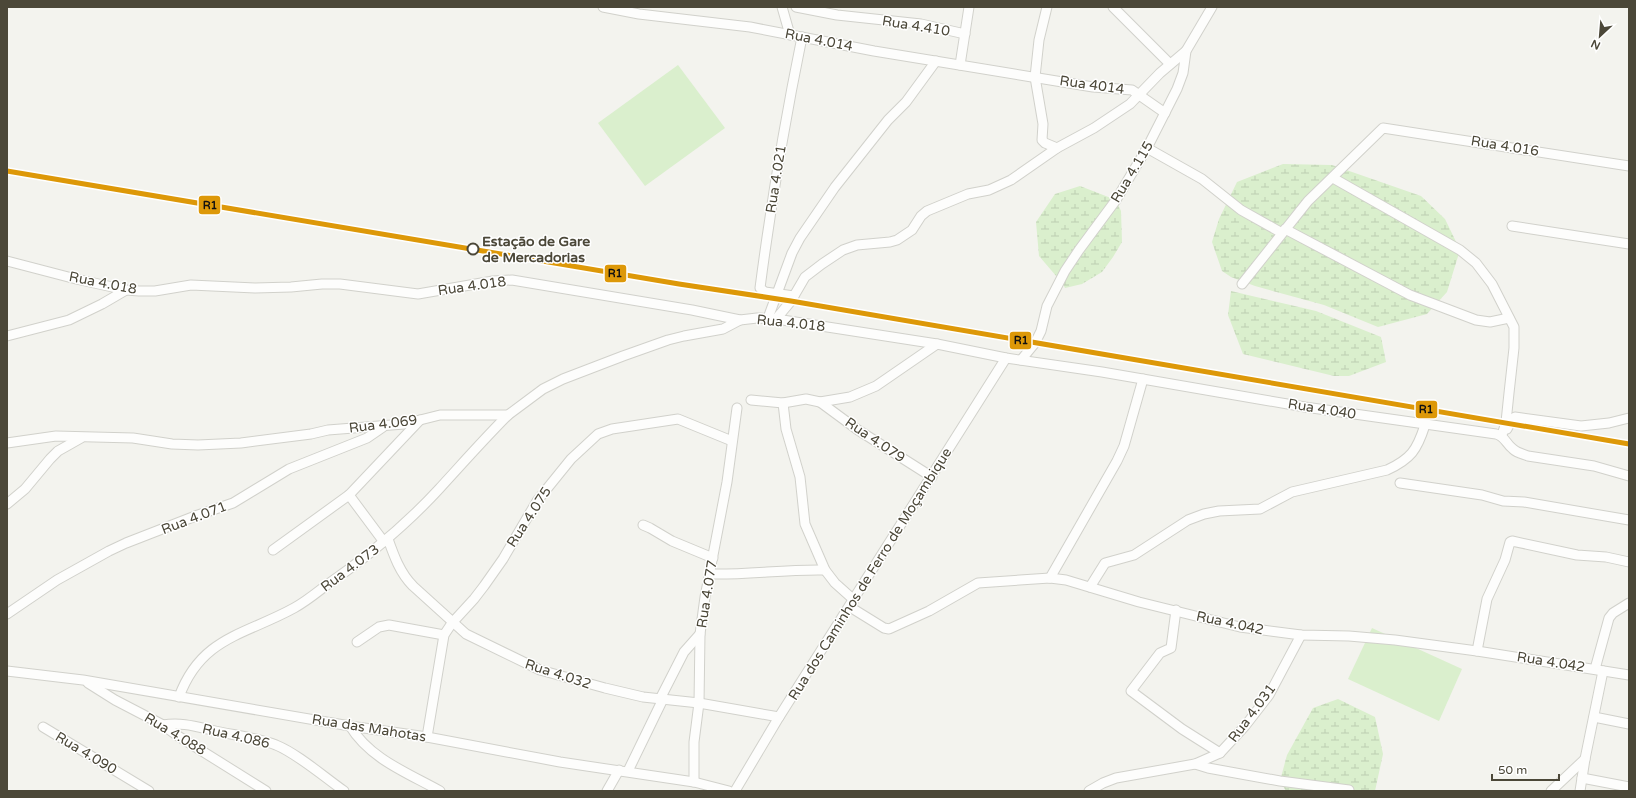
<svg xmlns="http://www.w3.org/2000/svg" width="1636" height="798" font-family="'Varela Round',sans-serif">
  <defs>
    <pattern id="wetland-marsh" width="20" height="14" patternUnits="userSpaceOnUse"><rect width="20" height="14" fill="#daefcd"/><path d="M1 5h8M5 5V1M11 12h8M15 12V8" fill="none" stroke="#bdceb1"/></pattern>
  </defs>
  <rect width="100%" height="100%" fill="#f3f3ee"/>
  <g fill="#daefcd">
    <polygon points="678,65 725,128 645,186 598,123"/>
    <polygon points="1372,628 1462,669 1439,721 1348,679"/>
  </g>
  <g fill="url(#wetland-marsh)">
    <polygon points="1283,164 1332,165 1421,196 1445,219 1460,250 1447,292 1427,314 1378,327 1324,305 1255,286 1231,277 1222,271 1212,242 1219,219 1237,182"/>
    <polygon points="1080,186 1116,200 1121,211 1122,242 1113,257 1102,272 1082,284 1065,288 1063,284 1039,256 1036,222 1055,194"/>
    <polygon points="1231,291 1316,311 1381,337 1386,362 1349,376 1334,376 1243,354 1228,315"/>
    <polygon points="1338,699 1375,717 1383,754 1375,791 1286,791 1280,781 1287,755 1313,708"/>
  </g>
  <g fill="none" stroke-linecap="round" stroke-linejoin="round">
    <defs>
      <g id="minor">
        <polyline points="603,7 639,14 750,27 874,51 1093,87 1132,90 1165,113"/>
        <polyline points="782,7 790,35"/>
        <polyline points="796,7 837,15 921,24 965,34"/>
        <polyline points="1047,7 1039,40 1035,77 1043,124 1042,140 1045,143 1057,148"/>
        <polyline points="1113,7 1170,64"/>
        <polyline points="960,65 969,7"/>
        <polyline points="1147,148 1202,179 1241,210 1282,233"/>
        <polyline points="1333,178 1460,250 1476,263 1492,284 1514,327 1514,348 1509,393 1506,422 1502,435"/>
        <polyline points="1512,226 1629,244"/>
        <polyline points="1285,229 1410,295 1476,320 1490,322 1509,318"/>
        <path d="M 7,261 L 76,279 L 126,290 L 139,291 L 155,291 L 191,285 L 255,288 L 291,287 L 322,284 L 340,284 L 418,294 L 493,281 L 512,280 L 692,310 L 740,320 L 757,318 L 776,319 L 937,344 L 1006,358 L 1102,372 L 1305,407 L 1496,434 C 1505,436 1506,444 1513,449 C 1517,453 1523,454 1528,456 L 1594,466 L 1629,476"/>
        <polyline points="1242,284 1308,201 1383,128 1629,166"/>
        <path d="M 794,296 L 765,292 L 760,288 C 771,204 785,120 802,37"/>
        <polyline points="768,318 792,253 800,238 835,187 888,120 906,102 936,61"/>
        <polyline points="776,319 791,301 805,277 822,264 843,250 857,245 890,242 897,240 912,230 921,216 927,211 968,194 989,190 1011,180 1057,148 1094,128 1130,104 1160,73 1186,51"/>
        <polyline points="7,336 69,320 102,304 126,290"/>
        <polyline points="1021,360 1035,343 1041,331 1047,306 1065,271 1079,250 1116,200 1147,148 1177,89 1183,73 1186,51 1212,7"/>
        <polyline points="751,400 783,403 806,399 820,402 850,397 876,386 937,344"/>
        <polyline points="820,402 858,430 932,477"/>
        <polyline points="783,403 786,429 800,477 805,524 825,570 835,583 854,600"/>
        <polyline points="1507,429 1512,419 1515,417 1581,426 1609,423 1629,418"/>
        <polyline points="7,443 56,436 133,438 172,444 198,445 241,443 311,434 328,430 404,424 440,415 508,415 543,389 563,379 623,356 668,340 684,336 723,329 740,320"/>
        <polyline points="1400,483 1482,495 1503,501 1524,502 1629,520"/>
        <polyline points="349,495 384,542"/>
        <polyline points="7,504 25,489 50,459 58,451 81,438"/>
        <polyline points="643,525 650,528 672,541 713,558"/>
        <path d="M 388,539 C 394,556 400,573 413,586 L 466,634 L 540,670 L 605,688 L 643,697 L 699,703 L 779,717"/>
        <polyline points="273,550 349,495 420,420"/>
        <path d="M 710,574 C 748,575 786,569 825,570"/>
        <polyline points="1050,578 1117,461 1124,446 1143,379"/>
        <path d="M 1090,587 L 1105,563 L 1134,555 L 1188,520 L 1204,514 L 1219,511 L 1260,509 L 1292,492 L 1387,470 C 1411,459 1417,450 1425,425"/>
        <polyline points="850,607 884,628 889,629 929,611 978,583 1050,578 1066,580 1139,602 1240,627 1301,635 1349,636 1395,640 1477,651 1629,675"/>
        <polyline points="1176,610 1171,648 1160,653 1131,691 1182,729 1220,753"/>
        <polyline points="7,614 57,580 109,551 126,543 198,515 233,503 289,469 367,438 383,427"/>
        <polyline points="357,642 379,627 389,625 444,635"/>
        <polyline points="1477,651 1487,599 1505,560 1510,542 1512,541 1577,555 1606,557 1629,562"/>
        <polyline points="1595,669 1609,618 1613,613 1629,603"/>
        <polyline points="7,671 83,680 350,726 427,737 560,762 694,782 729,791"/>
        <polyline points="88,683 115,700 163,725 178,736 266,791"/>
        <path d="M 179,697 C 201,637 245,635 294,608 C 305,602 315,594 324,587 C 366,558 405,526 439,489 C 462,464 484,439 508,415"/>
        <polyline points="660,699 684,652 700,634"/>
        <polyline points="1594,717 1629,724"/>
        <path d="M 163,725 C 180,722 194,726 211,730 C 232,735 255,737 276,745 C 298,754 324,777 344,791"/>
        <path d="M 350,726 C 370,759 408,773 440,791"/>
        <polyline points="43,727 149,791"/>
        <polyline points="427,737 444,635 452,623 474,599 484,586 503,559 537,501 571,459 598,434 612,429 678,419 732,441"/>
        <polyline points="1195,764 1208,768 1280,781 1349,790"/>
        <polyline points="628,771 663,699"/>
        <polyline points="1582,778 1629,787"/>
        <polyline points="694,782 694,742 699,703 700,634 705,597 727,482 737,408"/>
        <polyline points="607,791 619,770"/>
        <polyline points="735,791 779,717 1006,358"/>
        <polyline points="1089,791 1103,783 1116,778 1195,764 1220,753 1245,726 1269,695 1301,635"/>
        <polyline points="1551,791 1585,759"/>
        <polyline points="1580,791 1585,759 1603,671"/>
      </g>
    </defs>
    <use href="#minor" stroke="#d1d1cb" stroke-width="11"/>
    <use href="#minor" stroke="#fdfdfc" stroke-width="9"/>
    <defs>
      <polyline id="rail-1" points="7,171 679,284 791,301 1629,444"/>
    </defs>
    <use href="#rail-1" stroke="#fff" stroke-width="8"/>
    <use href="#rail-1" stroke="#dd9808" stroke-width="5"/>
  </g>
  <circle fill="#fff" stroke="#4b4738" stroke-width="2" cx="473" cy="249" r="5.5"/>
  <g text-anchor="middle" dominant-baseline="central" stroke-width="3" stroke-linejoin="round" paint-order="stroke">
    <g font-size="14" fill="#4b4738" stroke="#fff">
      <text transform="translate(916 26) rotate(9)">Rua 4.410</text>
      <text transform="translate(819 40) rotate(11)">Rua 4.014</text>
      <text transform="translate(1092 85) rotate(8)">Rua 4014</text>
      <text transform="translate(1505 146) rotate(9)">Rua 4.016</text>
      <text transform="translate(1132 172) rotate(-59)">Rua 4.115</text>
      <text transform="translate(776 179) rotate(-81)">Rua 4.021</text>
      <text transform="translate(103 283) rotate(11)">Rua 4.018</text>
      <text transform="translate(472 286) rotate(-8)">Rua 4.018</text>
      <text transform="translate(791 323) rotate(6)">Rua 4.018</text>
      <text transform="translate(1322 409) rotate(9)">Rua 4.040</text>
      <text transform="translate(383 424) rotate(-7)">Rua 4.069</text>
      <text transform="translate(875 440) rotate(34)">Rua 4.079</text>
      <text transform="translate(529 517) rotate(-57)">Rua 4.075</text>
      <text transform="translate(194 518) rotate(-21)">Rua 4.071</text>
      <text transform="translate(350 568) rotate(-37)">Rua 4.073</text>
      <text transform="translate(870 574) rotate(-58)">Rua dos Caminhos de Ferro de Moçambique</text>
      <text transform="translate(707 594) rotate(-81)">Rua 4.077</text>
      <text transform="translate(1230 623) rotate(12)">Rua 4.042</text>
      <text transform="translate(1551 662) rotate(9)">Rua 4.042</text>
      <text transform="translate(558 674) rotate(18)">Rua 4.032</text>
      <text transform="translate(1252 713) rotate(-53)">Rua 4.031</text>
      <text transform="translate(369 728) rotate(9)">Rua das Mahotas</text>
      <text transform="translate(175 734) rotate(31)">Rua 4.088</text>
      <text transform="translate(236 736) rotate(13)">Rua 4.086</text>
      <text transform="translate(86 753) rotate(31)">Rua 4.090</text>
    </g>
    <g font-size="14" font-weight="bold" fill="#4b4738" stroke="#fff" text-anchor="start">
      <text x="482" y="241">Estação de Gare<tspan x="482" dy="16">de Mercadorias</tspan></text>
    </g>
  </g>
  <g stroke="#fff" stroke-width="1.5">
    <rect x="198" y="195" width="23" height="20" rx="4" fill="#dd9808"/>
    <rect x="604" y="264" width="23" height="19" rx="4" fill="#dd9808"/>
    <rect x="1009" y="331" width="23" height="19" rx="4" fill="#dd9808"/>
    <rect x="1415" y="400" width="23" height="19" rx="4" fill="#dd9808"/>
  </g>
  <g font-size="11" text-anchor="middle" font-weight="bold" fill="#111">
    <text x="210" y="209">R1</text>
    <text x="615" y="277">R1</text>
    <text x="1021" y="344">R1</text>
    <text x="1426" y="413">R1</text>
  </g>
  <rect width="1636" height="798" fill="none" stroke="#4b4738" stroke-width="16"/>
  <g transform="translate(1600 36) rotate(206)" stroke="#ffffff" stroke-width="3" paint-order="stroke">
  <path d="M0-3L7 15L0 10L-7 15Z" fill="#4b4738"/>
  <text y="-6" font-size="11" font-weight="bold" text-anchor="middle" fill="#4b4738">N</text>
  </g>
  <path d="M1492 774v6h67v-6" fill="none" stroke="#4b4738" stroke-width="2"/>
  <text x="1498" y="774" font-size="12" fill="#4b4738" stroke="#ffffff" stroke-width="3" paint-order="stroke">50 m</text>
</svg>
